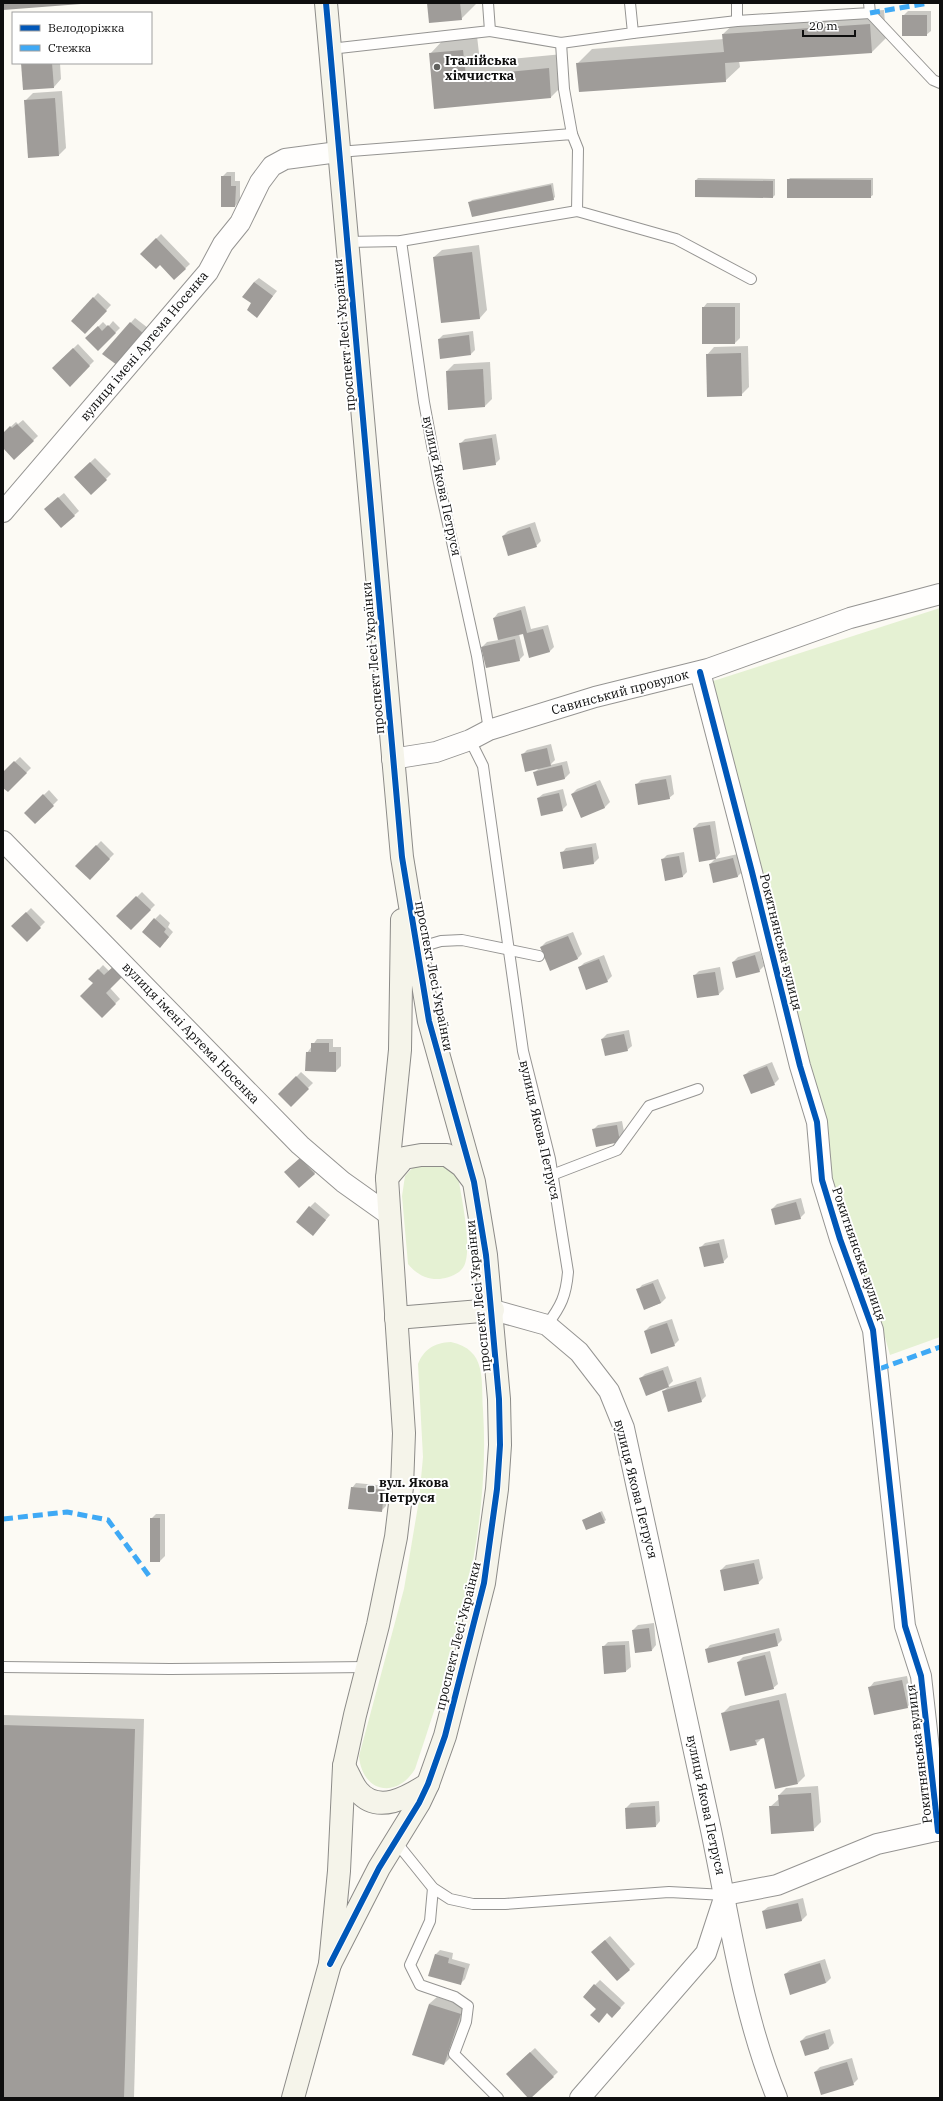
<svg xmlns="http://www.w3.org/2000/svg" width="943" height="2101" font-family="'IBM Plex Serif',serif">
  <rect width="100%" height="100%" fill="#fcfaf4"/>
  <g fill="#e5f1d3">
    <polygon points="940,608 940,1337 890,1355 875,1302 828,1176 707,683"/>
    <path d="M 438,1160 L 457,1176 L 459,1182 C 462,1200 474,1256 462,1269 C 457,1275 447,1278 440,1279 C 427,1280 416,1274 408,1264 L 402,1196 L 405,1176 L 418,1162 Z"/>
    <path d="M 451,1342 C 487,1350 481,1379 483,1410 C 491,1534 454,1653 415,1769 C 396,1800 362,1792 359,1756 L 404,1589 L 419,1500 L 423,1457 L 418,1364 C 424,1349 434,1343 451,1342 Z"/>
  </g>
  <g fill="#0003">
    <polygon points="428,3 476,3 476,4 461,19"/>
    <polygon points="884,10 886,38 872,52 739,61 740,67 725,81 578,63 592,49 724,39 723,34 738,20"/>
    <polygon points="908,11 931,11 931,31 926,35 903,16"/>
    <polygon points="477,36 480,62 563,54 565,83 551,97 435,108 430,54 444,39"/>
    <polygon points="22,63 60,63 61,79 54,87 24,89"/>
    <polygon points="62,91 66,148 59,155 25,101 33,93"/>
    <polygon points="227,172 235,172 235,181 240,181 240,201 235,206 222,206 222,177"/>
    <polygon points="698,178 775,179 775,195 773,197 696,180"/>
    <polygon points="790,178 873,178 873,195 870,197 788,180"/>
    <polygon points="553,183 555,197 553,199 470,202 472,200"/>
    <polygon points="161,234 190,264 174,279 160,264 141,254"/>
    <polygon points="479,245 487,310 480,318 442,322 434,257 442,250"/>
    <polygon points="259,278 277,291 257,316 253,303 254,282"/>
    <polygon points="98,293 111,305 85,333 72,321"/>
    <polygon points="707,303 740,303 740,338 735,343 703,308"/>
    <polygon points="135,318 148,328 121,359 104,353"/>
    <polygon points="113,321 120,328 98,350 87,338 103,322 108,327"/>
    <polygon points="473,331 475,350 471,354 439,339 443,335"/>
    <polygon points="78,344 94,361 70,385 53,368"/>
    <polygon points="748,346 749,387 741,395 707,355 714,347"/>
    <polygon points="490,362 492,399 485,406 449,409 447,371 454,364"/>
    <polygon points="23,420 38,436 14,458 3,446 3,434 16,422 18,424"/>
    <polygon points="496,434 500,459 495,464 461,443 465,439"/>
    <polygon points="95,458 111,474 91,494 75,477"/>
    <polygon points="64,493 79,511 61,527 51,504"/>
    <polygon points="535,522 541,541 536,546 503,536 508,531"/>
    <polygon points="525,606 531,629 548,625 554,647 549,652 523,633 519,634 524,655 519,660 482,647 487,642 499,640 494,618 498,613"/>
    <polygon points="551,744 555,760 550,765 567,761 570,773 565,778 537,785 534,773 540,767 522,755 527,750"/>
    <polygon points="20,757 31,768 8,791 3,786 3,773"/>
    <polygon points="671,775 674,794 669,798 636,785 641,780"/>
    <polygon points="600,780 610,802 605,807 581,817 572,794 577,789"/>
    <polygon points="563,789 567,805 562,810 538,798 543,794"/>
    <polygon points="49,790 58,800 35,823 25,813"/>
    <polygon points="715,821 720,853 716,858 694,828 699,823"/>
    <polygon points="101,841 114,854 90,878 77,866"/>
    <polygon points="596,843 599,858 594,863 564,868 562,853 566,848"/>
    <polygon points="684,852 687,872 682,877 662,860 667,855"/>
    <polygon points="738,854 742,872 737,877 710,864 715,859"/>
    <polygon points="142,892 155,905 131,929 118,916"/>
    <polygon points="31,908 45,922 27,940 13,926"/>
    <polygon points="160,914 170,923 168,927 173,932 165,942 155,919"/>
    <polygon points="573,932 582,954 577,959 541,947 546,942"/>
    <polygon points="760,951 764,966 759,971 733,962 738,957"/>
    <polygon points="604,955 612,976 607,981 579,968 584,963"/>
    <polygon points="103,965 109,971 110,988 120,999 102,1016 94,983 90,979"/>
    <polygon points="720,967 724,989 719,994 694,976 699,971"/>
    <polygon points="629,1030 632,1046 627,1050 602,1039 607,1034"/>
    <polygon points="317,1039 333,1039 333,1047 341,1047 341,1066 336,1071 307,1053"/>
    <polygon points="772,1062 779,1079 774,1084 745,1075 749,1071"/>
    <polygon points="301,1072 313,1083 291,1105 280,1094"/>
    <polygon points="622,1121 625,1137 620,1141 593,1130 598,1125"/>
    <polygon points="306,1154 319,1169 314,1174 286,1172"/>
    <polygon points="801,1198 805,1213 800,1218 772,1209 777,1204"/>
    <polygon points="315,1202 330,1215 317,1230 310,1207"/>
    <polygon points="724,1239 728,1257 723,1262 700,1248 705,1243"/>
    <polygon points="658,1279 666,1298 661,1303 645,1309 638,1290 642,1285"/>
    <polygon points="672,1319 679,1340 674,1345 645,1331 650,1326"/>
    <polygon points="668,1366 673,1381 668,1386 640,1379 645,1374"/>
    <polygon points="701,1377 706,1396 701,1401 663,1392 668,1387"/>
    <polygon points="356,1483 388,1486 386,1506 381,1511 352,1488"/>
    <polygon points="602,1511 606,1520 604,1522 583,1520"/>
    <polygon points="156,1514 165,1514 165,1556 160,1561 151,1561 151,1519"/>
    <polygon points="759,1559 763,1578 758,1583 721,1570 726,1565"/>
    <polygon points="654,1623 656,1645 652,1650 633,1630 638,1625"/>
    <polygon points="779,1628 782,1640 777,1645 706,1650 710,1645"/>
    <polygon points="629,1641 631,1667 626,1671 603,1647 608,1642"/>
    <polygon points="770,1651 778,1684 773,1688 738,1662 743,1657"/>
    <polygon points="907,1676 912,1702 907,1707 870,1687 874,1682"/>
    <polygon points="786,1693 805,1776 798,1783 764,1736 756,1744 723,1713 730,1706"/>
    <polygon points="3,1715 144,1719 134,2098 3,2098"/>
    <polygon points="818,1786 821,1822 813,1830 770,1807 779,1799 779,1795 786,1788"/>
    <polygon points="659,1801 660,1821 656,1826 626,1808 631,1803"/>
    <polygon points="803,1898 807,1915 802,1920 767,1928 763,1911 768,1907"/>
    <polygon points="610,1936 635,1964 617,1980 597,1947"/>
    <polygon points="440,1950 453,1953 452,1959 470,1964 465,1979 460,1984 435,1955"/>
    <polygon points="825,1959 831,1978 826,1983 785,1974 790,1970"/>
    <polygon points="600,1980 625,2003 612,2016 607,2012 597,2009 584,1996"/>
    <polygon points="437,1997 468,2007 451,2057 444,2064 429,2004"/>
    <polygon points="830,2029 834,2043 829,2048 806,2055 801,2041 806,2036"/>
    <polygon points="535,2048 558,2072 530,2098 512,2069"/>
    <polygon points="852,2058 858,2079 853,2084 815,2072 820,2067"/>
  </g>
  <g fill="#9f9c99">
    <polygon points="3,3 81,3 81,4 3,10"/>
    <polygon points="427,3 460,3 462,20 429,23"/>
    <rect x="902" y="15" width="25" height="21"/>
    <polygon points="870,24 872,53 725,63 726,82 579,92 576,63 724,52 722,34"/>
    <polygon points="463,50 466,76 549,68 551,98 434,109 429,53"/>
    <polygon points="21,63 52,63 54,88 23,90"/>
    <polygon points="55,98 59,156 28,158 24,100"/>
    <polygon points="221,176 231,176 231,186 236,186 235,207 221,207"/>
    <polygon points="787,179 871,180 871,198 787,198"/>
    <polygon points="695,180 773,181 773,198 695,197"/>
    <polygon points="551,185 554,200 472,217 468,202"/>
    <polygon points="156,238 186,269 174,280 160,265 156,269 140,254"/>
    <polygon points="472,252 480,319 441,323 433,257"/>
    <polygon points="254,282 273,296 257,318 247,310 251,303 242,297"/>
    <polygon points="93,297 107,311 85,334 71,321"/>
    <rect x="702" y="307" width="33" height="37"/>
    <polygon points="130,322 144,334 117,365 102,354"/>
    <polygon points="108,325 116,333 98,351 85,338 98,326 102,331"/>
    <polygon points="469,335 471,355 440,359 438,339"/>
    <polygon points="73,348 90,366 70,387 52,368"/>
    <polygon points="741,353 742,396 707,397 706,354"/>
    <polygon points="483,369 485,407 448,410 446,371"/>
    <polygon points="17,424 34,441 14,460 3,448 3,433 10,426 12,428"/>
    <polygon points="492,438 496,465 463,470 459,443"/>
    <polygon points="90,462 107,480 91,495 74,477"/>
    <polygon points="58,497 75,516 61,528 44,509"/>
    <polygon points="530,527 537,547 508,556 502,536"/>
    <polygon points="521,610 527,633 543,629 550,652 529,658 523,634 498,640 493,618"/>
    <polygon points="515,639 520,661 486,668 481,647"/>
    <polygon points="547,748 551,766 525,772 521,754"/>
    <polygon points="14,761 27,773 8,792 3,788 3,772"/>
    <polygon points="562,765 565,779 537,786 533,772"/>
    <polygon points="666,779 670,799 638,805 635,784"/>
    <polygon points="596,784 605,808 581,818 571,794"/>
    <polygon points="559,793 563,811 541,816 537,798"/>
    <polygon points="43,794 54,806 35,824 24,813"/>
    <polygon points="710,825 716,859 699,862 693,828"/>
    <polygon points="96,845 110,859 90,880 75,866"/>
    <polygon points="592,847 594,864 563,869 560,852"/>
    <polygon points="679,856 683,877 665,881 661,859"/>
    <polygon points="733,858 738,877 713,883 709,864"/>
    <polygon points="136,896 151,910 131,930 116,916"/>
    <polygon points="26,912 41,928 27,942 11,926"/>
    <polygon points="154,918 166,929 164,932 169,937 160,948 142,932"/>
    <polygon points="568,936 578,959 550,971 540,947"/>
    <polygon points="755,955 760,972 736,978 732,962"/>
    <polygon points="599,959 608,982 586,990 578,967"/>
    <polygon points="116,964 125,974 106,993 116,1004 102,1018 80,996 93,983 88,979 98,969 104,975"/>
    <polygon points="715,972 719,995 697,998 693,975"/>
    <polygon points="624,1034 628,1051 605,1056 601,1039"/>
    <polygon points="311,1043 329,1043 329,1052 336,1052 336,1072 305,1071 306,1052 311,1052"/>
    <polygon points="767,1066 775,1085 751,1094 743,1075"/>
    <polygon points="296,1076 309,1089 291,1107 278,1094"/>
    <polygon points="617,1125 620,1142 596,1147 592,1129"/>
    <polygon points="300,1158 315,1174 299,1188 284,1172"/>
    <polygon points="796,1202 801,1219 775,1225 771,1209"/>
    <polygon points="309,1206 326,1220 313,1236 296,1222"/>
    <polygon points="719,1243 724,1263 704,1267 699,1247"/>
    <polygon points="653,1283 661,1303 644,1310 636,1289"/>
    <polygon points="667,1323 675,1346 651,1354 644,1331"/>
    <polygon points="663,1370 669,1387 646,1396 639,1378"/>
    <polygon points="696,1381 702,1402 668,1412 662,1391"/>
    <polygon points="351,1487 384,1490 382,1512 348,1509"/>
    <polygon points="600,1512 605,1523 586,1530 582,1520"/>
    <rect x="150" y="1518" width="10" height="44"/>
    <polygon points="754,1563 759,1584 724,1591 720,1570"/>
    <polygon points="649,1628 652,1651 635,1653 632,1630"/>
    <polygon points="775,1633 778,1646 708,1663 705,1649"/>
    <polygon points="625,1645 626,1672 604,1674 602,1646"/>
    <polygon points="765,1655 774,1689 745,1696 737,1662"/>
    <polygon points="902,1680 908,1708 874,1715 868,1687"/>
    <polygon points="779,1700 798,1784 775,1789 764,1738 755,1740 757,1745 730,1751 721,1713"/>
    <polygon points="3,1725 135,1729 124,2098 3,2098"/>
    <polygon points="811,1793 814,1831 771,1834 769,1806 779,1806 778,1795"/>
    <polygon points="655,1806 656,1827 626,1829 625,1808"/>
    <polygon points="798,1903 802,1921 766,1929 762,1911"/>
    <polygon points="605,1940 630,1970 617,1981 591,1952"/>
    <polygon points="435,1954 449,1958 448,1963 465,1968 461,1985 428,1976"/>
    <polygon points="820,1963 826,1983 790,1995 784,1974"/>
    <polygon points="594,1984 621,2008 612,2018 607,2013 599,2023 590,2015 596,2009 583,1997"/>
    <polygon points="429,2004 461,2014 444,2065 412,2055"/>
    <polygon points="825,2033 829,2049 805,2056 800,2041"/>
    <polygon points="530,2052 554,2077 531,2098 528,2098 506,2074"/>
    <polygon points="847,2062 854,2085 821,2095 814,2072"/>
  </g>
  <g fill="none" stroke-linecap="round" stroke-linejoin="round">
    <defs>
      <g id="lane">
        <polyline points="737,3 737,21"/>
        <polyline points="870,13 933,80 940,83"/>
        <polyline points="490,31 561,43 633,33 630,3"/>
        <polyline points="633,33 737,21 870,13 869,3"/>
        <polyline points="561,43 564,89 572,134"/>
        <polyline points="330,49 490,31 488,3"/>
        <polyline points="338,152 572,134 578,149 577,211 676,239 751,279"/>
        <polyline points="401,241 424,402 438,478 477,656 489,730"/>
        <polyline points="346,242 401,241 577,211"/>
        <path d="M 470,740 L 483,766 L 523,1051 L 550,1159 L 568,1272 C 566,1296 561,1306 547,1325"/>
        <polyline points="417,948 441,941 462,940 539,956"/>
        <polyline points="552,1175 617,1150 649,1106 698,1089"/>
        <polyline points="3,1667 170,1669 367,1667"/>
        <polyline points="396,1842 433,1888 450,1899 473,1904 505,1904 669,1892 725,1895"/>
        <polyline points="433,1888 430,1921 410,1965 420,1985 455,1997 468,2006 466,2022 454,2054 498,2098"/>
      </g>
      <g id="street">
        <polyline points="3,512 208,272 223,244 240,223 260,182 272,166 285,159 338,152"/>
        <polyline points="700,672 752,872 800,1066 817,1122 822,1180 840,1239 873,1330 905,1626 921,1676 938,1831"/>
        <polyline points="392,759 436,752 470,740 489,730 595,697 708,669 850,618 940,594"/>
        <polyline points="3,841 300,1145 343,1182 388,1214"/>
        <path d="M 493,1310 L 547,1325 L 579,1352 L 609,1391 L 624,1428 C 654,1562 683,1696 711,1830 C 730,1921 742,2012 777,2098"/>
        <polyline points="580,2098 706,1953 725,1895 777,1885 877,1844 940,1830"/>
      </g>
      <g id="secondary">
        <polyline points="326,3 402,857 429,1021 474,1182 486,1255 499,1399 500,1445 497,1489 484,1583 445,1736 428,1784 419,1803 379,1868 330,1964"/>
        <polyline points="387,1178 404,1158 421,1155 447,1155 462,1166 471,1178"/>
        <polyline points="396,1318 493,1310"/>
        <path d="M 344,1766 C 349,1774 352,1784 358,1791 C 378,1815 408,1797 428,1784"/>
        <polyline points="293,2098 330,1964 339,1871 344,1766 355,1715 378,1625 396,1537 402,1487 404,1433 387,1178 400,1050 402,920"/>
      </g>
    </defs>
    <use href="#lane" stroke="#959492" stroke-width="12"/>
    <use href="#street" stroke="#959492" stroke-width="22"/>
    <use href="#secondary" stroke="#8c8b88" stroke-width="24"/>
    <use href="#lane" stroke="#fffefd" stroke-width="10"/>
    <use href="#street" stroke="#fffefd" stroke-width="20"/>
    <use href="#secondary" stroke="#f5f4ea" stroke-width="22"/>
    <g stroke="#3fa9f5" stroke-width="5" stroke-dasharray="10 5" stroke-linecap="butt">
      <polyline points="870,13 929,3"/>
      <polyline points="879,1369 940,1347"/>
      <polyline points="3,1519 67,1512 108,1520 150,1577"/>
    </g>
    <defs>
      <g id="cycleway">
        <polyline points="326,3 402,857 429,1021 474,1182 486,1255 499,1399 500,1445 497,1489 484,1583 445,1736 428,1784 419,1803 379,1868 330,1964"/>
        <polyline points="700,672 752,872 800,1066 817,1122 822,1180 840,1239 873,1330 905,1626 921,1676 938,1831"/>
      </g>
    </defs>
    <use href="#cycleway" stroke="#fff" stroke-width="8"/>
    <use href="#cycleway" stroke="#0057b8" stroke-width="6"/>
  </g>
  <g fill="#61615e" stroke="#fff" stroke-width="1.5">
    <circle cx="437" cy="67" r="4"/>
    <rect x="367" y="1485" width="8" height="8" rx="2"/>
  </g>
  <g text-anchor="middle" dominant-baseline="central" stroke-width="4" stroke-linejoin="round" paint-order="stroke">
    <g font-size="13" font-weight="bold" fill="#0e0e0e" stroke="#fff" text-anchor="start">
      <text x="445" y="60">Італійська<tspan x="445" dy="15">хімчистка</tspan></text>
      <text x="379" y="1482">вул. Якова<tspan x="379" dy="15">Петруся</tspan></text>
    </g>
    <g font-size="13" fill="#0e0e0e" stroke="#fff">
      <text transform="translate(344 335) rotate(-95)">проспект Лесі Українки</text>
      <text transform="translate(144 346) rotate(-50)">вулиця імені Артема Носенка</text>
      <text transform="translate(442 486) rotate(78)">вулиця Якова Петруся</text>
      <text transform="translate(373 658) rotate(-95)">проспект Лесі Українки</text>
      <text transform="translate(620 692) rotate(-15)">Савинський провулок</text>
      <text transform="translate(781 942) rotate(76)">Рокитнянська вулиця</text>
      <text transform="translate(434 976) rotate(79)">проспект Лесі Українки</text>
      <text transform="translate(191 1033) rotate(46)">вулиця імені Артема Носенка</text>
      <text transform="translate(540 1130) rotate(77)">вулиця Якова Петруся</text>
      <text transform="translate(859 1254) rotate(71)">Рокитнянська вулиця</text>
      <text transform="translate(478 1296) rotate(-96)">проспект Лесі Українки</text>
      <text transform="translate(636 1489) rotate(76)">вулиця Якова Петруся</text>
      <text transform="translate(458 1636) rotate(-76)">проспект Лесі Українки</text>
      <text transform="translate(919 1754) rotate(-97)">Рокитнянська вулиця</text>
      <text transform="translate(706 1805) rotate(78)">вулиця Якова Петруся</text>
    </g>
  </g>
  <rect width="943" height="2101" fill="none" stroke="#0e0e0e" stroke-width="8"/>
  <rect x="12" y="12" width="140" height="52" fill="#ffffff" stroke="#9f9f9f"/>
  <rect x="20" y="25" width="20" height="6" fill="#0057b8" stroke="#9f9f9f"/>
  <text x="48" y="32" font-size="12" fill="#0e0e0e">Велодоріжка</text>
  <rect x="20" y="45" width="20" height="6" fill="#3fa9f5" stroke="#9f9f9f"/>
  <text x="48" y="52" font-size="12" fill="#0e0e0e">Стежка</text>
  <path d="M803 30v6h52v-6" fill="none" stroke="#0e0e0e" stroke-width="2"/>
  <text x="809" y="30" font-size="12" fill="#0e0e0e" stroke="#ffffff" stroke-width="3" paint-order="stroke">20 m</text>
</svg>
